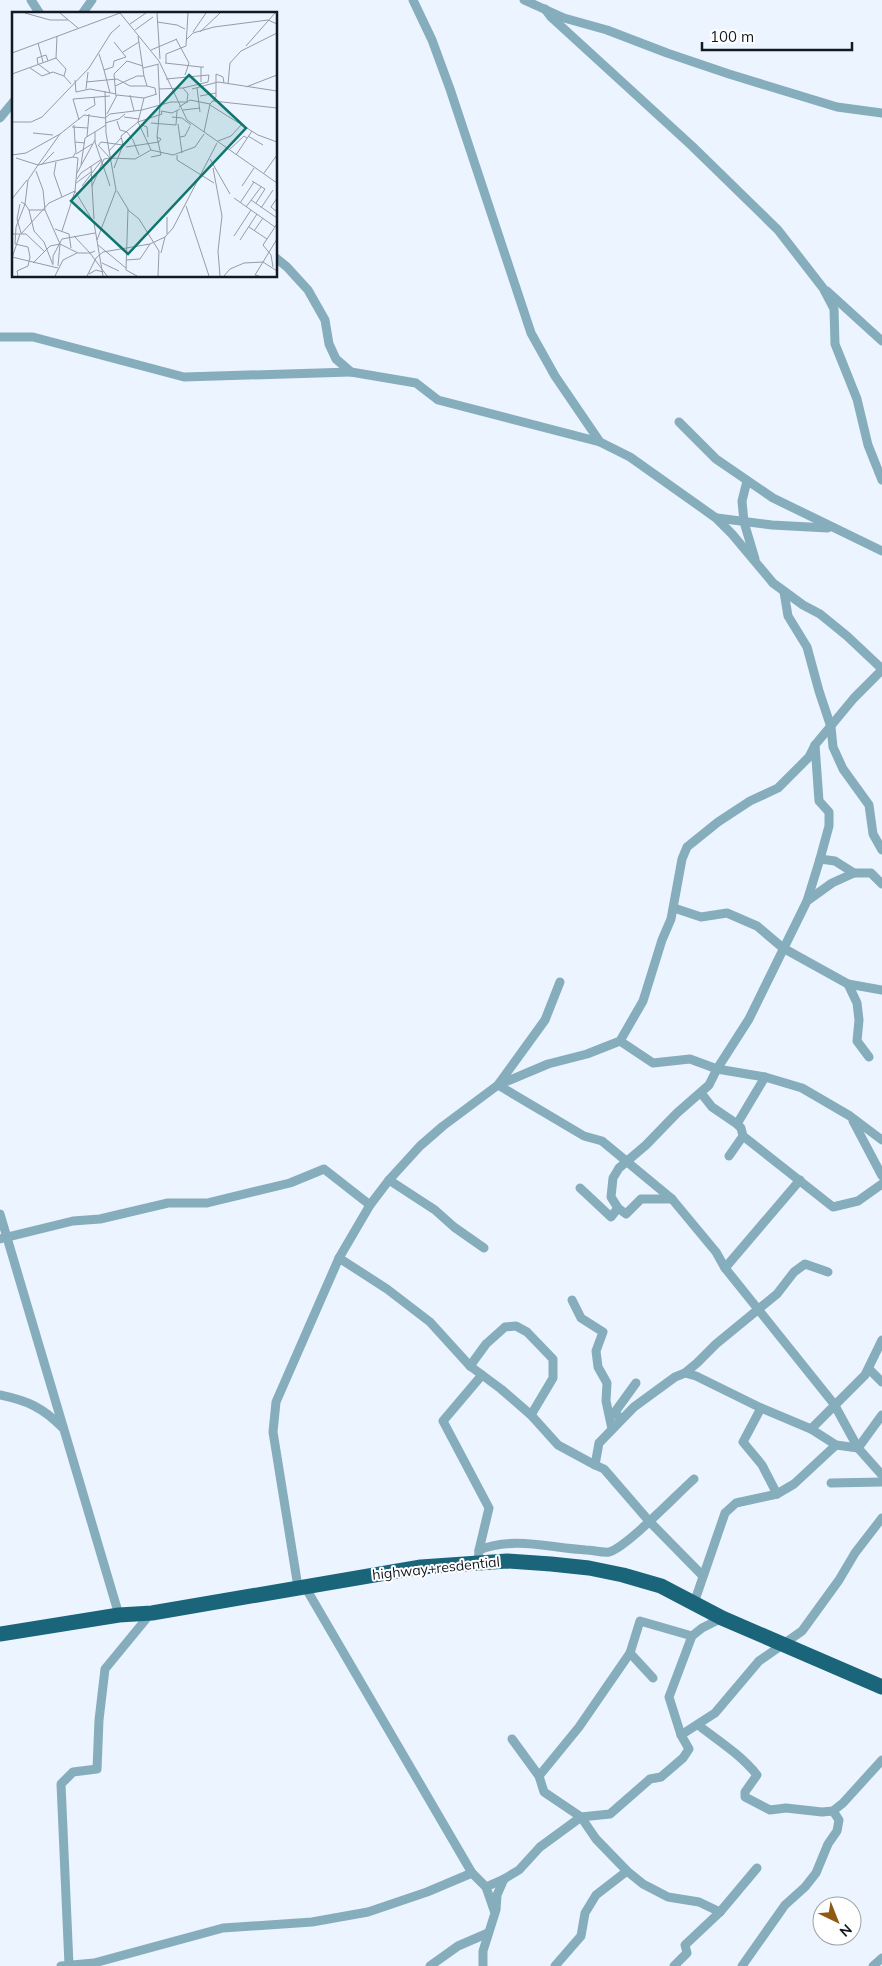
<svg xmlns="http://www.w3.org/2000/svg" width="882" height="1966" font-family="Mulish,sans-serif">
  <rect width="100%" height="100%" fill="#ecf4ff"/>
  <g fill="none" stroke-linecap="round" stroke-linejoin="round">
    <g stroke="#86adbc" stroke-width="9">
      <polyline points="31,0 40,14"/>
      <polyline points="413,0 432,40 450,89 531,333 555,376 600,442 630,457 716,518 732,534 773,583 803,605 820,614 847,636 882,669"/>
      <polyline points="524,0 564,18 607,30 667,53 729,74 837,107 882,113"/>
      <polyline points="545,9 551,17 692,146 778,230 823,288 834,309 835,344 857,399 868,445 882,480"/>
      <polyline points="82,14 92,0"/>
      <polyline points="0,118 14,101"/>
      <polyline points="276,258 287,267 308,290 325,320 329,344 336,359 351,372 416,383 438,400 600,442"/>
      <polyline points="827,291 882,341"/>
      <polyline points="0,337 33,337 184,377 351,372"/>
      <polyline points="679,422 716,459 773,498 882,551"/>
      <polyline points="747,481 742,501 744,522 755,559"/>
      <polyline points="717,518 772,525 828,528"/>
      <polyline points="784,592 788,616 807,647 819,691 831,727 833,747 843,769 869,805 873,834 882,850"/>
      <polyline points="815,745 819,801 829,812 829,826 820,859 835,861 854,873 871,873 882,884"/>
      <polyline points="807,901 820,859"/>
      <polyline points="674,908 701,917 727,913 757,926 783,948 848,984 882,990"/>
      <polyline points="560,982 545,1020 498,1085 584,1136 602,1141 672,1199 716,1252 725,1268 834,1404 858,1448 882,1475"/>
      <polyline points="848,984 857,1003 859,1020 857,1041 869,1057"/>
      <polyline points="620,1041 653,1063 690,1059 717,1069 765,1077 802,1088 850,1116 882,1140"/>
      <polyline points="701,1093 712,1107 737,1124"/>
      <polyline points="853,1121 882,1176"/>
      <polyline points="743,1136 833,1207 858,1201 882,1184"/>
      <polyline points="729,1156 743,1136 741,1128 737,1124 765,1077"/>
      <polyline points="389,1180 435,1210 454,1227 484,1248"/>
      <polyline points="580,1188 611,1217 618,1208"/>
      <polyline points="672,1199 641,1199 626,1214 618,1208 611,1197 613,1178 619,1168 646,1145 677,1113 709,1085 717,1069 749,1019 807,901 832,883 854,873"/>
      <polyline points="0,1214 119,1615"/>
      <polyline points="0,1239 73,1221 100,1219 168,1203 207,1203 290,1183 324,1169 370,1205"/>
      <polyline points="339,1258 387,1289 430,1322 470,1366 501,1389 531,1415 558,1445 595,1465"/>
      <polyline points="725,1268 800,1180"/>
      <polyline points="572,1300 581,1318 603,1332 596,1351 598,1367 607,1383 606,1401 612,1429"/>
      <polyline points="470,1366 486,1344 505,1327 516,1326 527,1332 553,1359 553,1378 531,1415"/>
      <polyline points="869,1369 882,1382"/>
      <polyline points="685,1373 696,1376 761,1408 811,1429"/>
      <path d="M 0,1395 C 28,1401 42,1407 63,1428"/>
      <polyline points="761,1408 743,1442 762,1465 777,1494"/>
      <polyline points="621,1420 615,1412 636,1383"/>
      <polyline points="836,1445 858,1448 882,1415"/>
      <polyline points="831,1483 882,1482"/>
      <polyline points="479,1550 489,1508 443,1421 482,1375"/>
      <path d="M 478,1562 L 479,1550 C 514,1536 550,1548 586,1550 C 592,1550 603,1553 609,1552 C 627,1547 677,1494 694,1479"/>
      <polyline points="702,1575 649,1521 604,1469 595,1465 599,1443 634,1407 675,1377 685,1373 697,1363 716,1344 777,1294 794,1272 805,1264 828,1272"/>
      <polyline points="304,1585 472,1873 486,1887"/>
      <polyline points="298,1587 273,1432 276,1402 339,1258 370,1205 389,1180 420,1146 443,1126 498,1085 548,1064 587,1054 620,1041 643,1001 662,940 671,919 682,859 687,847 718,822 750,801 778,788 809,757 815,745 854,698 882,670"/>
      <polyline points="694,1603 725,1513 736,1503 777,1494 794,1484 836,1445 811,1429 865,1375 882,1340"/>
      <polyline points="630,1653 653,1678"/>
      <path d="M 698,1725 C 719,1741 741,1755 757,1775 L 745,1792 L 745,1797 L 770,1810 L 786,1808 L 822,1812 L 833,1811 L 843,1803 L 882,1760"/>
      <polyline points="681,1735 715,1713 759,1661 802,1631 839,1580 855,1553 882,1518"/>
      <polyline points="512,1739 539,1776 544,1792 581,1817 596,1839 627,1871 643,1884 668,1897 699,1902 720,1912"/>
      <polyline points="539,1776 579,1727 630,1653 640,1621 692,1636"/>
      <polyline points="496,1910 497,1895 504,1879"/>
      <polyline points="69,1965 61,1784 73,1772 97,1769 99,1720 105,1669 151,1613"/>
      <polyline points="61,1966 94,1963 223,1928 312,1922 368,1912 427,1892 472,1873"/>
      <polyline points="430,1966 458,1946 488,1933"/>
      <polyline points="483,1966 483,1951 495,1913 486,1887 504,1879 519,1870 540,1847 581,1817 610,1814 650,1779 661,1777 683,1758 689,1749 681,1735 669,1697 692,1636 702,1628 722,1618"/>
      <polyline points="555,1966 581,1936 585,1913 596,1895 627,1871"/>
      <polyline points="674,1966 687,1953 685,1945 720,1912 757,1868"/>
      <polyline points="742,1966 785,1905 805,1887 816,1873 828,1844 837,1831 839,1820 833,1811"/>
      <polyline points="873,1966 882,1958"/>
    </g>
    <polyline stroke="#1b657a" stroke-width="15" points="0,1634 119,1615 152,1613 421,1567 507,1561 551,1564 589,1568 623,1575 661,1586 722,1618 882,1687"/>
  </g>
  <g text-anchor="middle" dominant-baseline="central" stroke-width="4" stroke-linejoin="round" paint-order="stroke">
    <g font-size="14" fill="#121922" stroke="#fff">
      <text transform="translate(436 1568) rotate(-6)">highway+resdential</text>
    </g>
  </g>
  <g transform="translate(12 12)">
    <rect width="265" height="265" fill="#ecf4ff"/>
    <path fill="none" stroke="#959ca7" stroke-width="1" d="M 13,1 L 38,8 L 56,8M 48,1 L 66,16M 108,1 L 147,49 L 175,108 L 265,171M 145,1 L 148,47M 145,10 L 165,13 L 173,17M 118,12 L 134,1M 123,18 L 141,5M 181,20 L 194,1M 188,20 L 208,1M 126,24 L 132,64 L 135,74 L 143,76 L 144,82M 164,27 L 177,51 L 173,63M 174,28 L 181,21 L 202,15 L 256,8 L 265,12M 102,30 L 114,45M 26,31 L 31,50M 234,34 L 263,1M 139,38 L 165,27M 111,40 L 127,30M 0,41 L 108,1M 87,42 L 92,58M 44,46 L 54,57 L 52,64 L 59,72M 36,49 L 34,43 L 25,46 L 26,52 L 38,61M 153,51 L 189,55M 154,51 L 154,42 L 174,34 L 176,1M 18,56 L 30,64 L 41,60 L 52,64M 131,56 L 147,52M 0,62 L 44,46 L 45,24M 154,67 L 197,63 L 196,70M 63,68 L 64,80 L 78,77 L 104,82M 74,70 L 105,67 L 118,74 L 135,74M 189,70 L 189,55 L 192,55M 216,72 L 218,51 L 229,39 L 265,21M 103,74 L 125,64 L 132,64M 234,75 L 265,63M 171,76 L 196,70M 185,76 L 188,100M 74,77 L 76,60M 147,77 L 171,76 L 176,82 L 175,89M 180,77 L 206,70 L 265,79M 98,81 L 92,58 L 101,55 L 102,49 L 114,45M 118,83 L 122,99M 104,84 L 102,62 L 115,49 L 131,54M 188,84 L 204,81M 201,89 L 265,96M 198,93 L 246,123 L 265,130M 167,95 L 178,88 L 198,92 L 204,85 L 204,62 L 211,65 L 212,71M 171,98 L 188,96M 73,99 L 83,93 L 82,85M 95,102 L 105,83 L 132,86 L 145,82M 112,105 L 127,107M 160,105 L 170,106 L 179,113M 67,108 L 61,87 L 98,84M 105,109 L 108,118 L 115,120 L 121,128 L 127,143M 0,110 L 19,110 L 30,105 L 77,56 L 99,21 L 108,13M 93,111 L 107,107 L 113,102M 139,111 L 164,113 L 165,99M 166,112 L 170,141M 62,113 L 63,130 L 73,131M 130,113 L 135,115 L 136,125M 60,115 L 76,116M 83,120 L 83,130 L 98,174M 192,120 L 198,92M 21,121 L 41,123M 236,124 L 251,133M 75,125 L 77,102M 168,125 L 173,124 L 178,114M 206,129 L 219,124 L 230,112M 86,134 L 89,130 L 111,133M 87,134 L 98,146 L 123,147 L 139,138 L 161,143 L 183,135 L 192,122M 114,135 L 147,130 L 149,127 L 145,125M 139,138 L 126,110 L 150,102 L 149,99 L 160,101 L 168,97M 217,138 L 232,124 L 235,126M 97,139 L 109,126M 64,142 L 80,132M 0,143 L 14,141 L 48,122 L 72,103 L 93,106 L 98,102 L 130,98 L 159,90 L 176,90M 165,143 L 165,148 L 202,171M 224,143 L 240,119M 139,145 L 149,143 L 145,125 L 148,94 L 146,53M 4,146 L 26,153 L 16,168 L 13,192 L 17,198 L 22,219 L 32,230 L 41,253M 198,147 L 218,182M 44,150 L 42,162 L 50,185M 26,153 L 61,145 L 64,140 L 63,130M 26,153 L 48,122M 29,153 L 42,140M 69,153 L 73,126 L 94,113M 79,154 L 80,174M 102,156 L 111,133 L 109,124 L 126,110 L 132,86M 201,156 L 210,204 L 206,239 L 208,264M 65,161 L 83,128M 252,161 L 265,143M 65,167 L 69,161 L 90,147M 240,169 L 253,177 L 244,191M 64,171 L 79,160M 70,174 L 90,148M 230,174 L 242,156M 105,179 L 116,197 L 114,258 L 125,264M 222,186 L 263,215M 0,187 L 15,168M 239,188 L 265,206M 228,191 L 242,170M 8,192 L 5,207 L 9,221M 174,194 L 197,264M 234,195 L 249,175M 249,196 L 261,178M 17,198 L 33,198 L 31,178 L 24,159M 33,198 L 48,232 L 46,254M 116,198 L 127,207 L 147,239 L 146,264M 264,199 L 259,195 L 265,186M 82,207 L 80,174 L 92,147 L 98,146M 237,215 L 255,227M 43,217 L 57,222 L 59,236M 50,219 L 63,179 L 82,211 L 91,264M 242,219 L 251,206M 0,222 L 14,222 L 33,240M 9,222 L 37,191 L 63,179 L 66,146 L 61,145M 155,222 L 155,205M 62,224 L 78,241 L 83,239M 222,224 L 239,198M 265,227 L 251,250 L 265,259M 85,228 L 104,178 L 94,121 L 93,79M 228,228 L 245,202M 3,232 L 16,235 L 18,245 L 16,254 L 5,259 L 6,264M 3,232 L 4,215 L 13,192 L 9,190M 86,233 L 114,256M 149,241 L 153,225M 0,245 L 46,256M 0,246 L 8,222M 114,248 L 128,247 L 138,232M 21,251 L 38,234 L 48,232 L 66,241 L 78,241 L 95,264M 90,251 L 107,259M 41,252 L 41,244 L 50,227 L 83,221M 261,255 L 259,243 L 251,233 L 265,212M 77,262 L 84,258 L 91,260M 43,264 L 51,248 L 65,241M 75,264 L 84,246 L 91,240 L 138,232 L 153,225 L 161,216 L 205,131M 212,264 L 218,257 L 232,251 L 251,250M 247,264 L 243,263 L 251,250"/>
    <path fill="#0f766e" fill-opacity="0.15" stroke="#0f766e" stroke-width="2.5" d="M 177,63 L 234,116 L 116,242 L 59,189 Z"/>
    <rect width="265" height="265" fill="none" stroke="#121922" stroke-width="2.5"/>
  </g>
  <g transform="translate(837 1921) rotate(137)"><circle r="24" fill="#ffffff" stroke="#a0a3a7"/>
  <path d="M0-4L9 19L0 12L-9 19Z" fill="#915a12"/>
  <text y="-8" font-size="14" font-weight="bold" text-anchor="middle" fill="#121922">N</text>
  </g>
  <path d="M702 42v8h150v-8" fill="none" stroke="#121922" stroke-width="2.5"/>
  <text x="710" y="42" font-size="15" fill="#121922" stroke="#ffffff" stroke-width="4" paint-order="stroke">100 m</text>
</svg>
